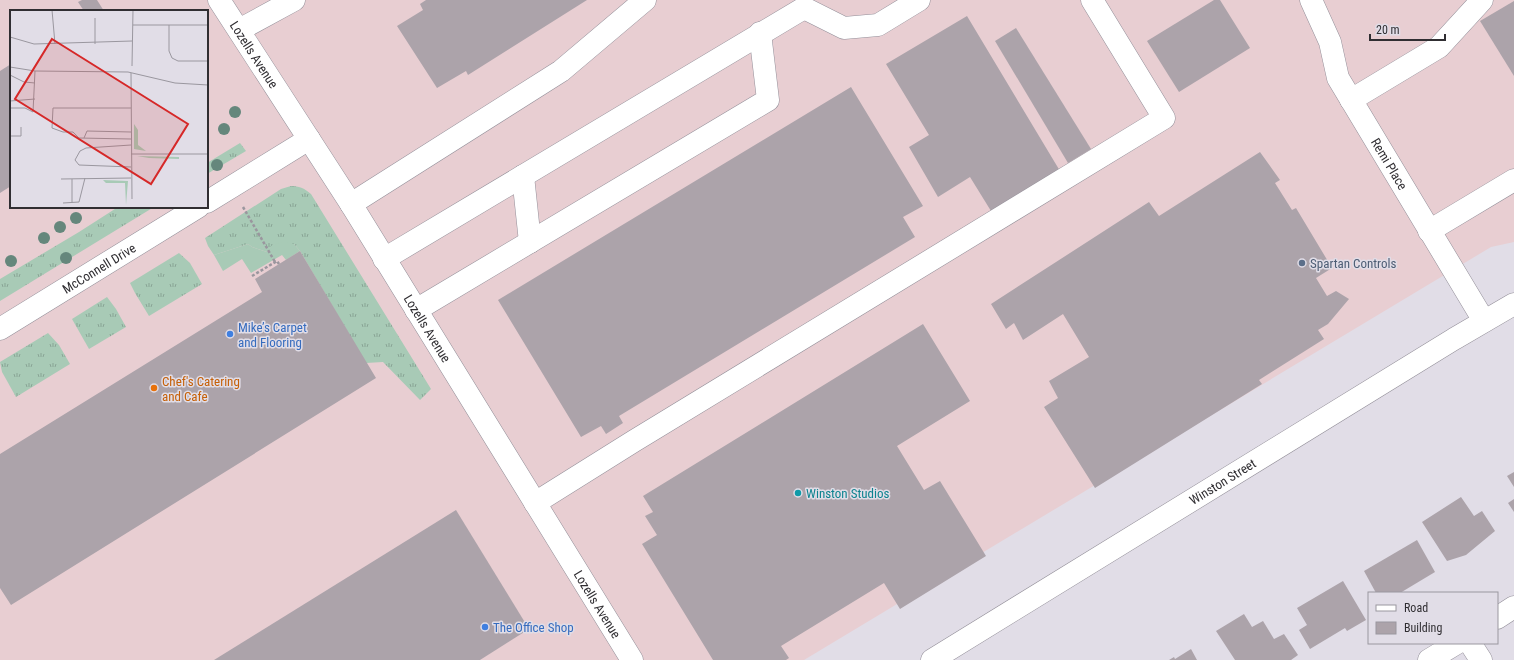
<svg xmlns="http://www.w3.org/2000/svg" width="1514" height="660" font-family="'Roboto Condensed',sans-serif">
  <defs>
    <pattern id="grass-tufts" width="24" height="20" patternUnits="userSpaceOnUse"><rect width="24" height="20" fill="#a8cab6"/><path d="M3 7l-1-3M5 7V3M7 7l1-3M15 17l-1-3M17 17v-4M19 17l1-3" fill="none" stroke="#89a495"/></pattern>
  </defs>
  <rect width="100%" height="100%" fill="#e1dde7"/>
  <path fill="#e8ced2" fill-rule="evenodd" d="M 0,0 L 1514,0 L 1514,242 L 1491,247 L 804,660 L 0,660 ZM 11,11 L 207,11 L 207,207 L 11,207 Z"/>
  <g fill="url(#grass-tufts)">
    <polygon points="240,143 246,151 207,174 207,163"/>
    <path d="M 291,186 C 299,186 304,188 311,194 L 431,389 L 420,400 L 383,362 L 366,363 L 300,251 L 294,244 L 273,245 L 267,252 L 252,247 L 248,244 L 214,255 L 208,246 L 205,238 L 281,189 Z"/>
    <polygon points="118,207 154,207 0,301 0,279 79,232"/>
    <polygon points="179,253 190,263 202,284 149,316 135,293 130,283"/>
    <polygon points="107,297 116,309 126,327 89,349 72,319"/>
    <polygon points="48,333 59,345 70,364 16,397 2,372 0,362"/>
  </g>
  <polygon fill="#a8cab6" points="282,242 294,244 300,251 286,260 282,255 251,273 242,259 223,271 214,255 248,244 252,247 267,252 272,245"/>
  <g fill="#aca3aa">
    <polygon points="82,0 97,0 104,11 84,11 78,2"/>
    <polygon points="426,0 587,0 468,75 466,71 437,88 397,26 423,10 420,4"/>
    <polygon points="1214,0 1220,0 1250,48 1179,92 1147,41"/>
    <polygon points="1514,1 1514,76 1480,21"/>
    <polygon points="967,16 1060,171 991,211 970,177 938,197 909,147 929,135 886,64"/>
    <polygon points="1016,28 1091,149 1068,163 995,41"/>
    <polygon points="11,64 11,186 0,193 0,71"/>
    <polygon points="851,87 923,206 903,217 915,237 619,416 623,423 606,434 601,426 581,437 498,300"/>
    <polygon points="1260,152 1280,180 1275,183 1292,210 1296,208 1332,268 1316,278 1327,296 1336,291 1349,299 1328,324 1318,330 1324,339 1259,380 1262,384 1095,488 1044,407 1058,398 1049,381 1089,357 1063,314 1023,340 1014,323 1006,329 991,304 1149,202 1159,216"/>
    <polygon points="300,251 376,378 11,605 0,588 0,454 262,292 255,279"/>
    <polygon points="923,324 970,401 897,446 924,490 940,481 986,556 900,609 884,583 781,646 789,658 786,660 713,660 642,544 657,535 645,516 653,512 643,496"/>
    <polygon points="1514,472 1514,487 1507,476"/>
    <polygon points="1461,497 1474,516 1482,511 1495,531 1466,555 1447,561 1422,522"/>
    <polygon points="1514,499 1514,512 1508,503"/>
    <polygon points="456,510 529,629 480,660 214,660"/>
    <polygon points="1417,540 1435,572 1400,593 1376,593 1364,571"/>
    <polygon points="1343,581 1366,620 1347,631 1345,628 1310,649 1299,630 1307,625 1297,608"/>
    <polygon points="1244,614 1252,627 1263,621 1274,639 1284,634 1298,655 1291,660 1235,660 1216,631"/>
    <polygon points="1191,649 1197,660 1169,660 1174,657 1175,659"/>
  </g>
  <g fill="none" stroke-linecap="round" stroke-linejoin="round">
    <defs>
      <g id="minor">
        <path id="s1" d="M 219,0 L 351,204 L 632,660"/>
        <path id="s2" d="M 1311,0 L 1330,42 L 1338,78 L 1484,321"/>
        <polyline points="239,30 294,0"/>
        <polyline points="1351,100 1439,47 1482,0"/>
        <polyline points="523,176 530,242"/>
        <polyline points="207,202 309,139"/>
        <polyline points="351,204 561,71 645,0"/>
        <polyline points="1429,231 1514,180"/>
        <polyline points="384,259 804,8 844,28 878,25 919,0"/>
        <polyline points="416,310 768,100 760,33"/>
        <path id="s3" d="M 0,329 L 198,207"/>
        <polyline points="535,503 634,441 1164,118 1092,0"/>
        <polyline points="1497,618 1514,607"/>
        <polyline points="1470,643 1481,660"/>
        <path id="s4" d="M 932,660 L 1454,339 L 1514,304"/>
        <polyline points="1429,660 1457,643"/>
      </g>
    </defs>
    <use href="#minor" stroke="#938f99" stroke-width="23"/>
    <g stroke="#9a969e" stroke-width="2.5" stroke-dasharray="3 2" stroke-linecap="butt">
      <polyline points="243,207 275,262"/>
      <polyline points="252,276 277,261 279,264"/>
    </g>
    <use href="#minor" stroke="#fff" stroke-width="22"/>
  </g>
  <g fill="#65877c">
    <circle cx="235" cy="112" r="6"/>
    <circle cx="224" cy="129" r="6"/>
    <circle cx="217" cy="165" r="6"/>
    <circle cx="76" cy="218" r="6"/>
    <circle cx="60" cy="227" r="6"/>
    <circle cx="44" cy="238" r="6"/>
    <circle cx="66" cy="258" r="6"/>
    <circle cx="11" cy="261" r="6"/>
  </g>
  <circle fill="#5c6f8a" stroke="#e1dde7" stroke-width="1.5" cx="1302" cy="263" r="4"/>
  <g fill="#3f7fe0" stroke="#e1dde7" stroke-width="1.5">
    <circle cx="230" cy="334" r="4"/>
    <circle cx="485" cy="627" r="4"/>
  </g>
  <circle fill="#e8710a" stroke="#e1dde7" stroke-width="1.5" cx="154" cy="388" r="4"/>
  <circle fill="#0f9aa8" stroke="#e1dde7" stroke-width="1.5" cx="798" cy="493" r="4"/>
  <g text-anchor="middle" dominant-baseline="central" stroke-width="3" stroke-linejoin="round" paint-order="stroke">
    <g font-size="13" fill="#302e32" stroke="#e1dde7">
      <text stroke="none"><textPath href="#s1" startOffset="65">Lozells Avenue</textPath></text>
      <text stroke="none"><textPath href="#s2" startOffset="183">Remi Place</textPath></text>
      <text stroke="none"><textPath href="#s3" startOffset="116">McConnell Drive</textPath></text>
      <text stroke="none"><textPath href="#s1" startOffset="389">Lozells Avenue</textPath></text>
      <text stroke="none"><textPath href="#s4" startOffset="341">Winston Street</textPath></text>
      <text stroke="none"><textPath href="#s1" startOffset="713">Lozells Avenue</textPath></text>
    </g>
    <g font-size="13" fill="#4e5e75" stroke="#e1dde7" text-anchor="start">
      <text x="1310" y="263">Spartan Controls</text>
    </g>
    <g font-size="13" fill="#366cbe" stroke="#e1dde7" text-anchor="start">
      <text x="238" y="327">Mike’s Carpet<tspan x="238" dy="15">and Flooring</tspan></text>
      <text x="493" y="627">The Office Shop</text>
    </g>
    <g font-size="13" fill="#c56008" stroke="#e1dde7" text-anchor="start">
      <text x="162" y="381">Chef's Catering<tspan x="162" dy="15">and Cafe</tspan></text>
    </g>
    <g font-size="13" fill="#0d838f" stroke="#e1dde7" text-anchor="start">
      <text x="806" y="493">Winston Studios</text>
    </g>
  </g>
  <g transform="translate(10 10)">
    <rect width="198" height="198" fill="#e1dde7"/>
    <path d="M 124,114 L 128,120 L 128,135 L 136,141 L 124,139 ZM 127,146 L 169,147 L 169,149 L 139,148 ZM 93,170 L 118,171 L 116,195 L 115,173 L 96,173 Z" fill="#a8cab6"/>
    <path fill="none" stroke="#9a979f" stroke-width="1" d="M 42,0 L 45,34M 123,15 L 198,15M 159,15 L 159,41 L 162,48 L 168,51 L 198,51M 0,27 L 24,34 L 122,31M 85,34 L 85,8M 122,56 L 123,0M 0,57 L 25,61 L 118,62 L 165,73 L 198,75M 121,63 L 122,189M 0,65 L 14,72 L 25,73M 0,91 L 25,89M 0,98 L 15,98 L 23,102 L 25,61M 0,126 L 11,126 L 11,117M 74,128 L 77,121 L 121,122M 121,129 L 69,128 L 63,122 L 53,122 L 42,118 L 43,98 L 121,98M 121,135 L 76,138 L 70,141 L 65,150 L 69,155 L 121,157M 121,144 L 198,144M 51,169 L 121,168M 62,169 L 62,193M 53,193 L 69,192 L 75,168"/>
    <path fill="#d62828" fill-opacity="0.15" stroke="#d62828" stroke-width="2" d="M 42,29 L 178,114 L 141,174 L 5,89 Z"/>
    <rect width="198" height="198" fill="none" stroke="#302e32" stroke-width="2"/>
  </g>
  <rect x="1368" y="592" width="130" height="52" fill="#e1dde7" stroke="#9a979f"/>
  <rect x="1376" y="605" width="20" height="6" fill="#ffffff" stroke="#9a979f"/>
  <text x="1404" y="612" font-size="12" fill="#302e32">Road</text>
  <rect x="1376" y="622" width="20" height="12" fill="#aca3aa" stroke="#9a979f"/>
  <text x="1404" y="632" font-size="12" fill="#302e32">Building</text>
  <path d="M1370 34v6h75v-6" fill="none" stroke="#302e32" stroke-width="2"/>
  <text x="1376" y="34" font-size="12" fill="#302e32" stroke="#e1dde7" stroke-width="3" paint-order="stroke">20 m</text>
</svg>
